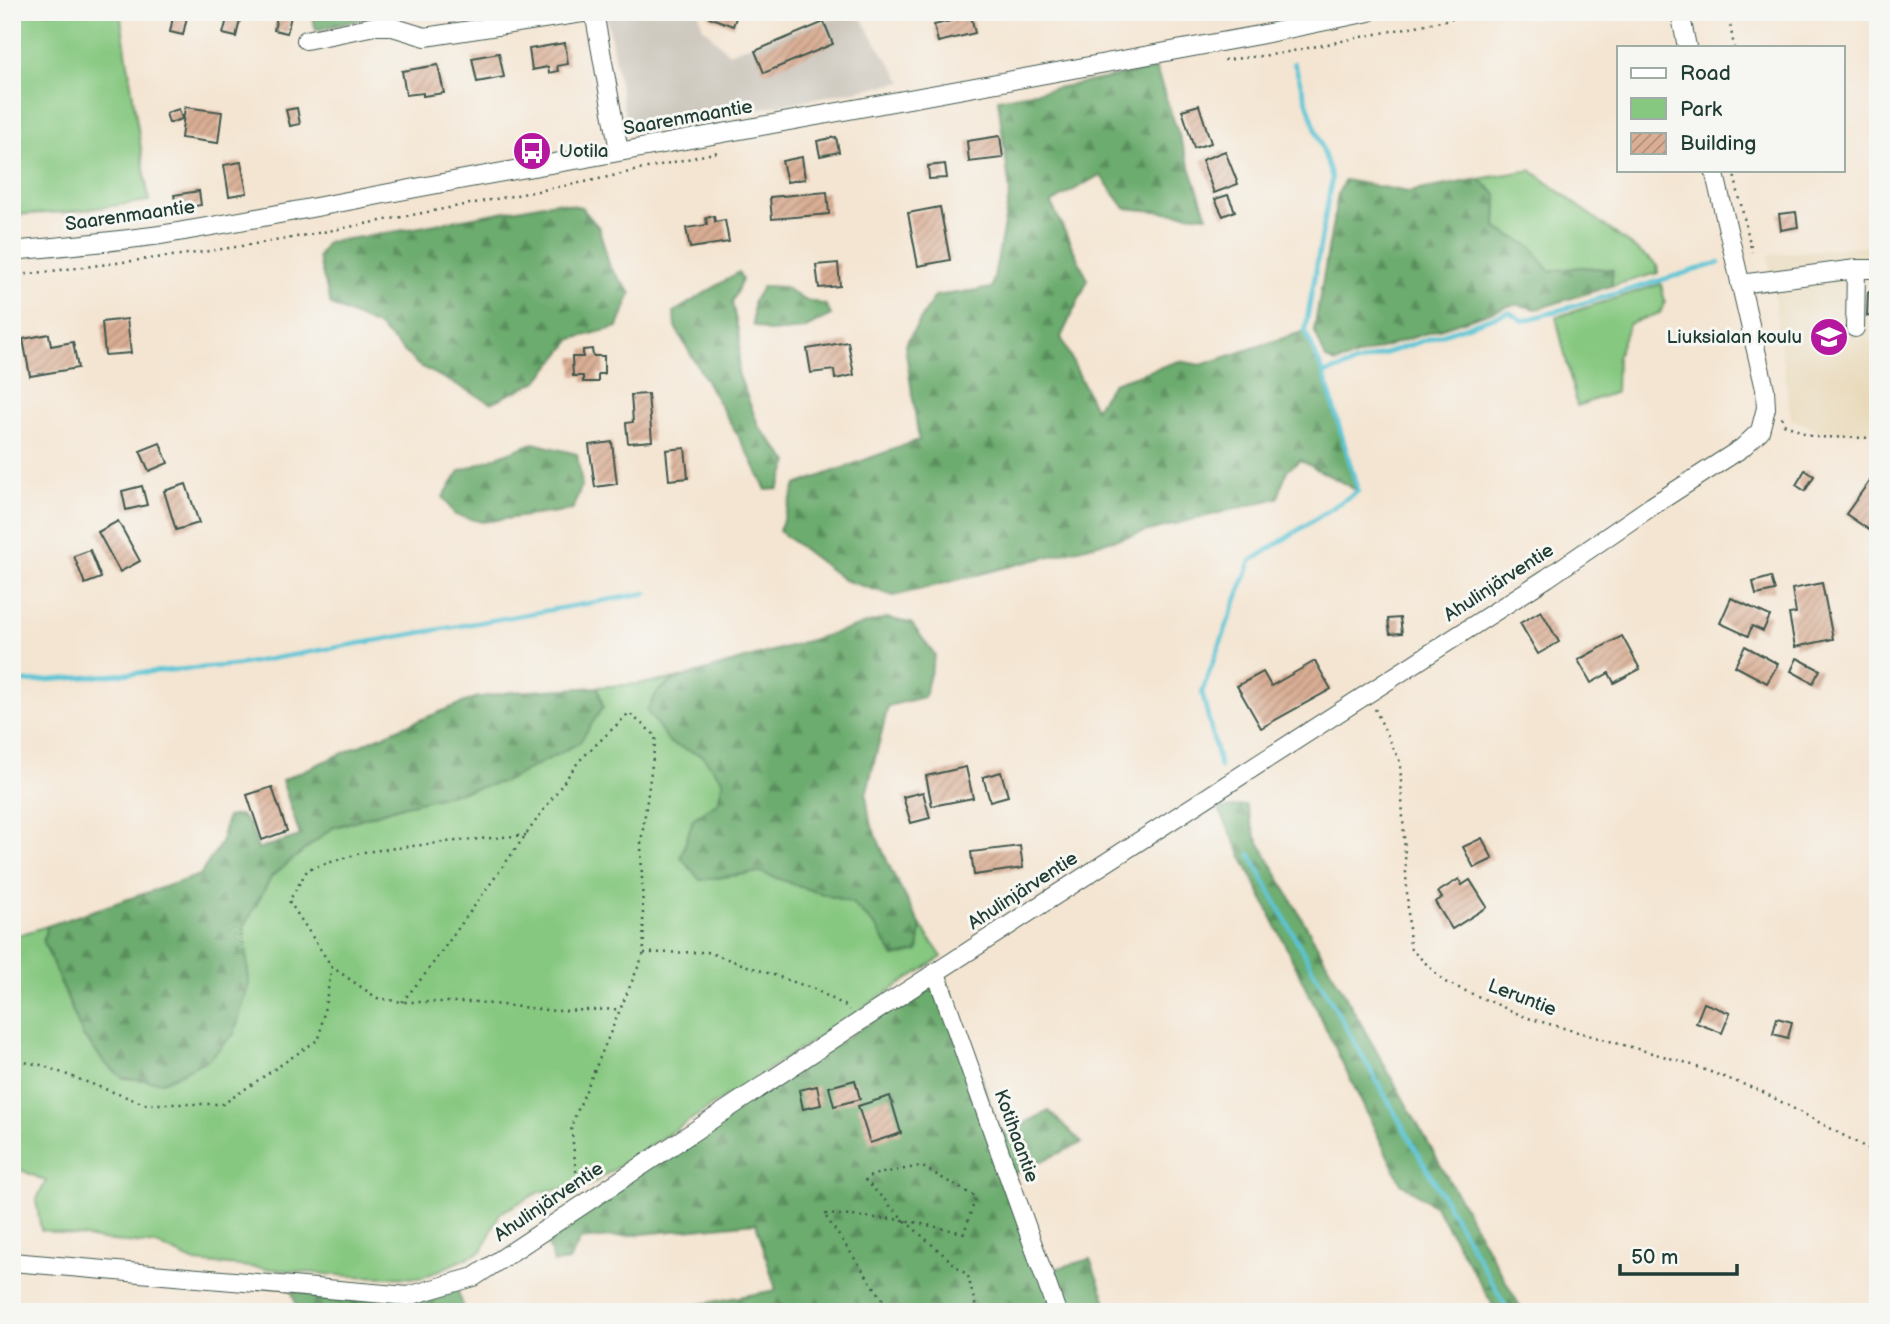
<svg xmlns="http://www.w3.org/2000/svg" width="1890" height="1324" font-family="'Balsamiq Sans',sans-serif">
  <defs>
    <pattern id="forest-firs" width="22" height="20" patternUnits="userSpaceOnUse" patternTransform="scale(1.75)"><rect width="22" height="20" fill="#6cac6e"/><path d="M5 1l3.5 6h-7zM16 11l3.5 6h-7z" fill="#588d5b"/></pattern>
    <pattern id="building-hatch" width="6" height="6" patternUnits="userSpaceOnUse" patternTransform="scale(1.75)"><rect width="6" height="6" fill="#daae94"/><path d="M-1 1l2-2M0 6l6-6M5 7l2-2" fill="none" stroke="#b08f7a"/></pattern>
  </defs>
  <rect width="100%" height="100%" fill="#f6f6f2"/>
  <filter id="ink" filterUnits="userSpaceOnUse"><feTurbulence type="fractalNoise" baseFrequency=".0143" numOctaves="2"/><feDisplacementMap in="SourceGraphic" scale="14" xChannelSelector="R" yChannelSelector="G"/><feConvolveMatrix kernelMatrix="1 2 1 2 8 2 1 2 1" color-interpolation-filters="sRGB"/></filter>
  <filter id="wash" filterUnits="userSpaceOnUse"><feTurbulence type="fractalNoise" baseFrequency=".00686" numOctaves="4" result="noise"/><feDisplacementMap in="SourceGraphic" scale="28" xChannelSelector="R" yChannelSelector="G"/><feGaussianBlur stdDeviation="1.57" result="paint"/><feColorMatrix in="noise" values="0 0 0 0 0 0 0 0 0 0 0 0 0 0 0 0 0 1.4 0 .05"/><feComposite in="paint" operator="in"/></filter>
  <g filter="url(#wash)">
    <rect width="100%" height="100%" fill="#f4e5d2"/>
    <polygon fill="#e9d9ba" points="1878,244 1878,432 1824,433 1791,419 1768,255"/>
    <polygon fill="#c9c3b8" points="628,12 699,12 702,26 728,53 848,12 858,12 878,46 903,82 640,131 626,122 607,17"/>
    <g fill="#86c880" stroke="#52825a" stroke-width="2">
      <polygon points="12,12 120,12 149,201 68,212 12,215"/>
      <polygon points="1531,170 1657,265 1658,273 1611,286 1612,270 1582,267 1549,271 1531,247 1496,228 1497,195 1479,179"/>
      <polygon points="1661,284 1665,302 1660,313 1629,324 1617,357 1616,392 1577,406 1556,317"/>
      <polygon points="676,679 657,692 670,743 703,756 723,781 718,802 693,820 700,880 760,872 804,888 852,903 877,928 894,957 918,951 921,926 942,957 588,1186 539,1192 500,1213 482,1251 422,1278 349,1276 195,1262 158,1245 102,1240 41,1230 36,1201 46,1181 12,1166 12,937 47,926 43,940 83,1036 249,984 244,927 272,876 332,828 402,806 603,707 598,687 638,684"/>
    </g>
    <g fill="url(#forest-firs)" stroke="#467451" stroke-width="2">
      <polygon points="311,12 376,12 376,16 316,30"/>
      <polygon points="1156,69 1207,216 1125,208 1100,175 1051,203 1088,280 1061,337 1095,409 1113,383 1179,361 1201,365 1305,331 1324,374 1358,491 1300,460 1287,470 1278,498 894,596 844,580 779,531 796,485 919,440 905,345 935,296 992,288 1010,192 998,99"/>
      <polygon points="1479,179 1497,195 1496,228 1532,247 1549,271 1582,267 1613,270 1611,286 1537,309 1515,304 1336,363 1326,359 1314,330 1338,193 1345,180 1408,192"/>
      <polygon points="555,202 581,207 599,228 610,268 631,293 618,327 572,339 538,381 491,403 418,365 379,327 331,305 318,257 327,242 382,234"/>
      <polygon points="739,272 742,280 732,302 740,340 738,373 759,427 789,462 778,489 766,490 750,457 675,327 674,312"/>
      <polygon points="763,286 785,287 802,299 826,305 831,315 804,329 770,332 753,325 753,302"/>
      <polygon points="533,443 577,454 582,485 572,510 482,522 455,515 443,497 460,471"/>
      <polygon points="886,618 911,623 935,655 924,697 888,706 866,795 870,822 892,872 921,926 918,951 894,957 877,928 852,903 804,888 760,872 700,880 681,857 693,819 718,802 723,781 703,756 670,743 647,711 657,692 676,679"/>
      <polygon points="598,687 603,707 579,743 506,781 402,806 332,828 272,876 244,927 249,984 234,1034 209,1059 163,1082 123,1078 105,1063 83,1036 43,940 47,926 200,875 221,843 227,817 240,815 250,825 258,849 300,836 282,780 400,728 475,698 511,692"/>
      <polygon points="1246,805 1255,835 1523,1312 1497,1312 1435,1206 1401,1183 1219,809"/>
      <polygon points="945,975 1001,1135 1049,1111 1082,1143 1012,1174 1044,1272 1090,1259 1106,1302 1096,1312 659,1312 776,1290 756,1223 580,1240 569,1261 554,1263 543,1230"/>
      <polygon points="455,1282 465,1312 298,1312 290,1286 408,1296"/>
    </g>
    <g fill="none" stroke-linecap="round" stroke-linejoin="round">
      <g stroke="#5bc5d5" stroke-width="4.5">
        <polyline points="1294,63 1332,178 1305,331 1324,374"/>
        <polyline points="12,683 236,665 647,593"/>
        <polyline points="1220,767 1202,692 1251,561 1358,491 1324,374 1509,312 1523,321 1719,263"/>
        <polyline points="1250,854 1304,954 1509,1312"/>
      </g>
    </g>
    <g id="blocks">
      <g fill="url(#building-hatch)">
        <polygon points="174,12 188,12 183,35 170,32"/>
        <polygon points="221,12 242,12 236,37 223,34 228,15"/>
        <polygon points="278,12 292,12 287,33 274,30"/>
        <polygon points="711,12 738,12 733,26 709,17"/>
        <polygon points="971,16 975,33 938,42 934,25"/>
        <polygon points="824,22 833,44 764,73 755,51"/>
        <polygon points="565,43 568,64 557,66 558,71 549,73 548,67 532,70 529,49"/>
        <polygon points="499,53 504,77 477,82 472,58"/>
        <polygon points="438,65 444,93 423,96 423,93 406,95 402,71"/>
        <polygon points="1199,105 1211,143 1194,148 1182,110"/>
        <polygon points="185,107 222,112 218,143 181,138"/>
        <polygon points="297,108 300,124 290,126 286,110"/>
        <polygon points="179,109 182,119 169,123 166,113"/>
        <polygon points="1000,136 1003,158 969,162 967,141"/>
        <polygon points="836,137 839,152 820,156 817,141"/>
        <polygon points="1225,151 1238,184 1214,193 1202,160"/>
        <polygon points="802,157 805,179 787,182 782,161"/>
        <polygon points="241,162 247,193 229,196 224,165"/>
        <polygon points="945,164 947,178 929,179 928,166"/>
        <polygon points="199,191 201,205 189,207 190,213 178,215 174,195"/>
        <polygon points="827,192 829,214 772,219 770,197"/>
        <polygon points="1228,195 1235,211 1223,216 1215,199"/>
        <polygon points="940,207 950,260 918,266 908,213"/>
        <polygon points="1796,212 1798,227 1781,230 1779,214"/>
        <polygon points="714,216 715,222 725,220 729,242 690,248 686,228 707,225 706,218"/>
        <polygon points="838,263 840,286 819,288 816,265"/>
        <polygon points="1868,292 1878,293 1878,317 1867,316"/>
        <polygon points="127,319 131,353 105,355 102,322"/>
        <polygon points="49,334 51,346 73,342 78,368 30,376 23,339"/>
        <polygon points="848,342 854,375 835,379 834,370 811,373 807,349"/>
        <polygon points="592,349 593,356 604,356 604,374 598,374 598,382 583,382 583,376 573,376 572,357 583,357 583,350"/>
        <polygon points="648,394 652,441 628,443 626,423 633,422 631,395"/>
        <polygon points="612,442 617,484 595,487 589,445"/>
        <polygon points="160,443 168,463 149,471 140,451"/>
        <polygon points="685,448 688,478 669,480 666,450"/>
        <polygon points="1878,469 1878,536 1846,514"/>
        <polygon points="1805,470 1814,476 1805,491 1796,485"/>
        <polygon points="186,484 199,523 176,530 164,491"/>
        <polygon points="142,486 147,505 126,510 122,491"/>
        <polygon points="118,521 140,561 120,572 98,532"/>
        <polygon points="90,550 101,578 85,584 74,556"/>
        <polygon points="1771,577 1775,591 1756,595 1753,582"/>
        <polygon points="1822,583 1833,639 1795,647 1789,614 1796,613 1792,589"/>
        <polygon points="1731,598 1770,616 1763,631 1752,626 1748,636 1720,623"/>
        <polygon points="1541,611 1559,642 1538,654 1520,623"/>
        <polygon points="1400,618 1402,633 1390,634 1388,619"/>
        <polygon points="1622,636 1640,669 1614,683 1609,673 1591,683 1578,660"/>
        <polygon points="1745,646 1778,664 1767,683 1735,666"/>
        <polygon points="1797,658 1820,670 1813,683 1791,671"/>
        <polygon points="1315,661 1331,689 1261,728 1237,686 1263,672 1271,686"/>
        <polygon points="966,767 973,798 932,806 926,776"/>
        <polygon points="1001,772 1008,796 990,801 983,777"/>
        <polygon points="272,787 287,831 262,840 247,795"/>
        <polygon points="923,792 930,818 911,823 903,797"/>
        <polygon points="1482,838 1493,859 1474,868 1463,847"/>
        <polygon points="1020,846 1023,868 974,875 971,852"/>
        <polygon points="1459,879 1462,885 1470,880 1487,907 1452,929 1435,902 1442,898 1438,892"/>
        <polygon points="1704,1003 1730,1013 1722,1033 1696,1023"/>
        <polygon points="1777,1018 1792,1022 1788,1038 1773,1034"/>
        <polygon points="855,1080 860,1099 834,1106 829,1087"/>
        <polygon points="817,1086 821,1105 803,1109 799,1090"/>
        <polygon points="890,1096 901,1133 870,1143 858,1106"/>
      </g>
    </g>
  </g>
  <g filter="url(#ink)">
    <use href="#blocks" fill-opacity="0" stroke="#3f564c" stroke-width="2"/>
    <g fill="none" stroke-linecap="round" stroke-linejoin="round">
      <defs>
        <g id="minor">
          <polyline points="594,12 619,151"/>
          <polyline points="1680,12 1687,47"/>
          <polyline points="306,40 375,26 389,26 425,37 589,12"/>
          <path d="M 12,251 C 64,246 115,242 166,234 C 306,211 445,180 586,158 L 1259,35 L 1369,12"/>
          <polyline points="1740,284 1856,269 1878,269"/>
          <polyline points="1855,328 1856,269"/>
          <polyline points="936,973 1057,1312"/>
          <polyline points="12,1262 408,1296 474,1277 859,1022 1547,578 1652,506 1742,448 1760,431 1766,408 1765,389 1714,170"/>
        </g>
      </defs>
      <use href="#minor" stroke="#3f564c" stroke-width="20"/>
      <g stroke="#3f564c" stroke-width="2.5" stroke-dasharray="2 5" stroke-linecap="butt">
        <polyline points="1728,12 1734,47"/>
        <polyline points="1224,60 1278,54 1485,12"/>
        <polyline points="1733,170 1752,252"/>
        <polyline points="12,276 196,253 281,240 590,181 718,152"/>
        <polyline points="1782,417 1784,424 1813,437 1878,438"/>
        <polyline points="1375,709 1400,762 1410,948 1445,982 1528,1018 1684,1062 1761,1091 1878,1154"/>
        <polyline points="526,835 445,842 364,852 308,869 289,901 332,967 377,998 402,1002 476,1002 556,1011 621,1009"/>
        <polyline points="644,953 707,952 814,989 846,1006 849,1010"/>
        <polyline points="402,1002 426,973 579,761 629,713 656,736 641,843 644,953 571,1126 578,1188"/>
        <polyline points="12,1060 41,1065 145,1104 223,1104 319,1039 332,967"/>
        <polyline points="879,1312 884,1301 824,1214 904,1220 865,1180 872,1175 921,1166 976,1197 964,1233 904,1220 968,1276 977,1312"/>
      </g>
      <use href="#minor" stroke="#fff" stroke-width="18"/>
    </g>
  </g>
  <defs>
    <symbol id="bus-disc" viewBox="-11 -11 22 22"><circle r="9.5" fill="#b5179e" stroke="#f6f6f2"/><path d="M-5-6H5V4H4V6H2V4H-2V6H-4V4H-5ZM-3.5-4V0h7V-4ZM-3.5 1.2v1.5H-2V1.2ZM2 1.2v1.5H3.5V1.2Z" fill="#fff"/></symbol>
    <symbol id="school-disc" viewBox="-11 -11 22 22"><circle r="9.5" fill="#b5179e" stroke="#f6f6f2"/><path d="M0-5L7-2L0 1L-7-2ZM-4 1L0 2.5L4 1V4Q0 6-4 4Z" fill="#fff"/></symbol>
  </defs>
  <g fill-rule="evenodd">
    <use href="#bus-disc" x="510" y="129" width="44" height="44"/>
    <use href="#school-disc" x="1807" y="315" width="44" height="44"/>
  </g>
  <g text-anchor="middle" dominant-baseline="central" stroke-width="6" stroke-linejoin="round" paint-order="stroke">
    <g font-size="19" fill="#1f3d34" stroke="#f6f6f2">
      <text transform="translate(688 118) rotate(-10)">Saarenmaantie</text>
      <text transform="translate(130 216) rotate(-8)">Saarenmaantie</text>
      <text transform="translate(1499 583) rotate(-33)">Ahulinjärventie</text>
      <text transform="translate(1023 891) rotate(-33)">Ahulinjärventie</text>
      <text transform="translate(1522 998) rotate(21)">Leruntie</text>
      <text transform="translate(1016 1136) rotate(70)">Kotihaantie</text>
      <text transform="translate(549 1202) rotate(-34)">Ahulinjärventie</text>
    </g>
    <g font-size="19" fill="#1f3d34" stroke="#f6f6f2" text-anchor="start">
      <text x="559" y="151">Uotila</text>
      <text x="1802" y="337" text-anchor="end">Liuksialan koulu</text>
    </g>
  </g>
  <rect width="1890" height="1324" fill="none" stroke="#f6f6f2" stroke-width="42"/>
  <rect x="1617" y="46" width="228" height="126" fill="#f6f6f2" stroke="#a0aca6" stroke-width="2"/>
  <rect x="1631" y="68" width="35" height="10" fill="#ffffff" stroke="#a0aca6" stroke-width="2"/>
  <text x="1680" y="80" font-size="21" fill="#1f3d34">Road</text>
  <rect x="1631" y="98" width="35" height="21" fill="#86c880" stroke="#a0aca6" stroke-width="2"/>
  <text x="1680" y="116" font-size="21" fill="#1f3d34">Park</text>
  <rect x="1631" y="133" width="35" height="21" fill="url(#building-hatch)" stroke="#a0aca6" stroke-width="2"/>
  <text x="1680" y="150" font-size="21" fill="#1f3d34">Building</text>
  <path d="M1620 1264v10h117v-10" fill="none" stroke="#1f3d34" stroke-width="3.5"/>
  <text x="1631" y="1264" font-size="21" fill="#1f3d34" stroke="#f6f6f2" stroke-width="5" paint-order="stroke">50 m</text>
</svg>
